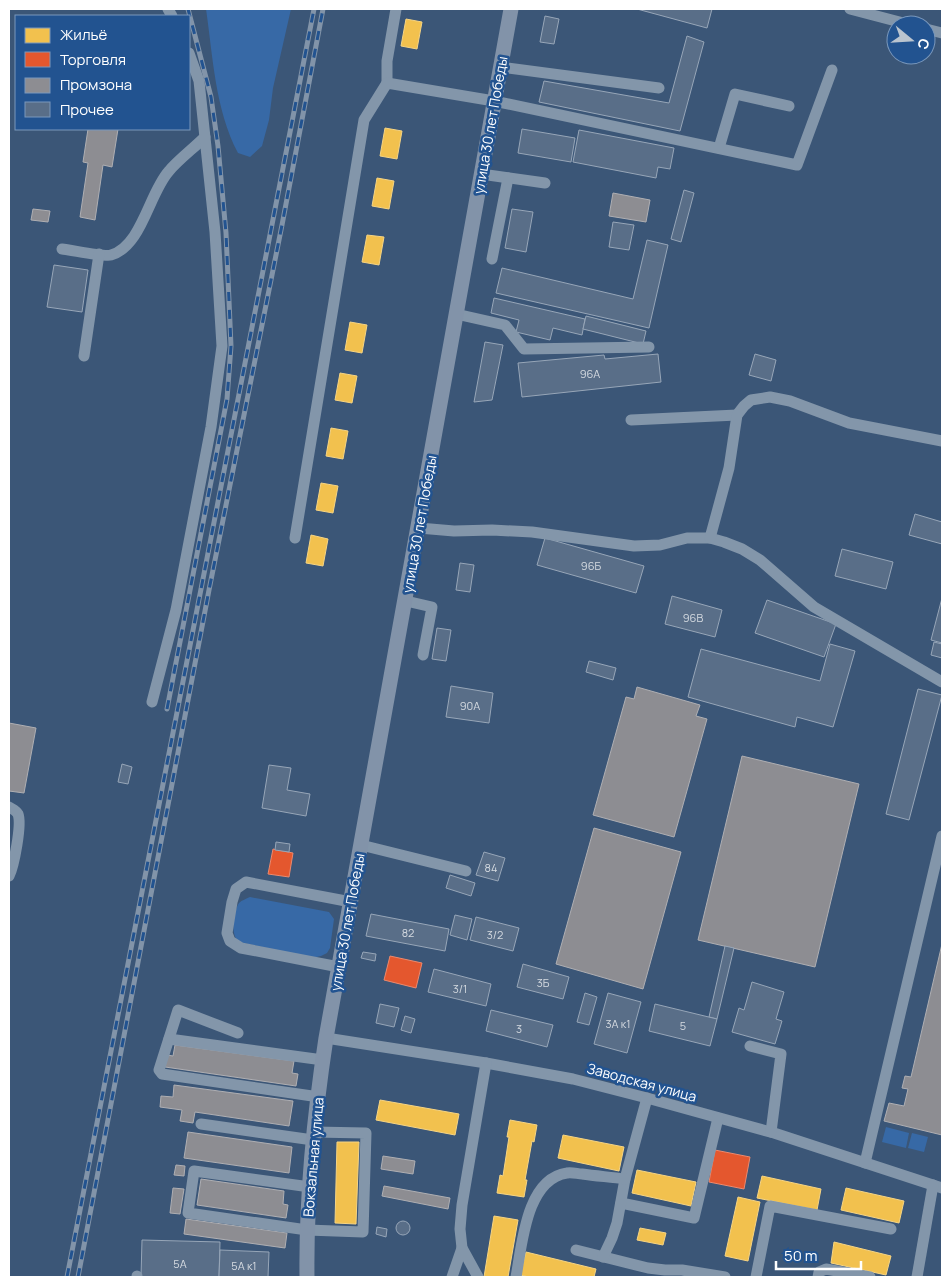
<svg xmlns="http://www.w3.org/2000/svg" width="951" height="1286" font-family="Manrope,sans-serif">
  <rect width="100%" height="100%" fill="#3b5677"/>
  <g fill="#3769a6">
    <path d="M 206,9 L 291,9 L 273,88 L 269,120 L 262,146 L 250,157 L 238,153 C 215,109 213,57 206,9 Z"/>
    <path d="M 250,897 L 329,912 L 334,919 L 330,948 L 327,953 L 321,956 L 312,958 L 239,942 C 230,935 233,912 239,903 C 242,900 246,899 250,897 Z"/>
    <polygon points="886,1127 909,1133 906,1148 882,1142"/>
    <polygon points="912,1133 928,1137 924,1152 908,1148"/>
  </g>
  <g fill="#f2c14e" stroke="#f6d483">
    <polygon points="406,19 422,22 417,49 401,46"/>
    <polygon points="385,128 402,131 397,159 380,156"/>
    <polygon points="377,178 394,181 389,209 372,206"/>
    <polygon points="367,235 384,237 379,265 362,262"/>
    <polygon points="350,322 367,325 362,353 345,350"/>
    <polygon points="340,373 357,376 352,403 335,400"/>
    <polygon points="331,428 348,431 343,459 326,456"/>
    <polygon points="321,483 338,486 333,513 316,510"/>
    <polygon points="311,535 328,539 323,566 306,563"/>
    <polygon points="380,1100 459,1114 455,1135 376,1120"/>
    <polygon points="510,1120 537,1125 534,1142 532,1141 525,1180 527,1180 524,1197 497,1193 500,1175 503,1176 509,1137 507,1137"/>
    <polygon points="563,1135 624,1147 619,1171 558,1158"/>
    <polygon points="337,1142 359,1142 356,1224 335,1223"/>
    <polygon points="637,1170 696,1182 691,1206 632,1193"/>
    <polygon points="762,1176 821,1189 817,1210 757,1198"/>
    <polygon points="846,1188 904,1201 899,1223 841,1210"/>
    <polygon points="738,1197 760,1202 748,1261 725,1256"/>
    <polygon points="494,1216 518,1220 508,1277 484,1277"/>
    <polygon points="640,1228 666,1233 663,1245 637,1240"/>
    <polygon points="834,1242 891,1256 886,1275 831,1263"/>
    <polygon points="526,1252 596,1269 594,1277 529,1277 520,1275"/>
  </g>
  <g fill="#e4572e" stroke="#ec896d">
    <polygon points="273,849 293,853 289,877 268,874"/>
    <polygon points="390,956 422,963 416,988 384,980"/>
    <polygon points="715,1150 750,1157 744,1189 709,1182"/>
  </g>
  <g fill="#8d8d92" stroke="#afafb3">
    <polygon points="88,129 118,129 112,167 103,165 95,220 80,217 88,163 83,162"/>
    <polygon points="613,193 650,200 646,222 609,216"/>
    <polygon points="33,209 50,211 48,222 31,220"/>
    <polygon points="637,687 700,705 696,716 707,719 674,837 593,815 626,697 634,699"/>
    <polygon points="9,723 36,728 24,793 9,791"/>
    <polygon points="742,756 859,784 815,967 698,940"/>
    <polygon points="594,828 681,852 643,989 556,964"/>
    <polygon points="942,944 942,1135 884,1121 889,1103 904,1106 908,1089 902,1088 905,1076 911,1077"/>
    <polygon points="175,1045 294,1061 292,1073 298,1074 296,1086 165,1067 167,1055 173,1056"/>
    <polygon points="174,1085 293,1101 289,1126 195,1112 193,1123 180,1121 182,1110 160,1107 161,1096 173,1097"/>
    <polygon points="188,1132 292,1147 289,1173 184,1158"/>
    <polygon points="383,1156 415,1161 413,1174 381,1169"/>
    <polygon points="176,1165 185,1166 184,1176 174,1175"/>
    <polygon points="201,1179 284,1191 283,1204 288,1205 286,1218 197,1205"/>
    <polygon points="384,1186 450,1198 448,1209 382,1196"/>
    <polygon points="173,1188 184,1189 180,1214 170,1213"/>
    <polygon points="186,1219 287,1233 285,1248 184,1234"/>
  </g>
  <g fill="#596e88" stroke="#97a6b8">
    <polygon points="637,9 712,9 707,28"/>
    <polygon points="545,16 559,19 554,44 540,42"/>
    <polygon points="687,36 704,42 680,131 539,102 544,81 669,103"/>
    <polygon points="522,129 575,138 571,162 518,153"/>
    <polygon points="579,130 674,148 670,169 658,167 656,178 573,162"/>
    <polygon points="684,190 694,193 681,242 671,239"/>
    <polygon points="512,209 533,212 526,252 505,248"/>
    <polygon points="613,222 634,225 629,250 609,247"/>
    <polygon points="647,240 668,245 649,328 496,293 502,268 633,299"/>
    <polygon points="54,265 88,270 82,312 47,307"/>
    <polygon points="494,298 585,319 582,335 553,328 550,340 516,332 519,320 491,313"/>
    <polygon points="586,316 646,331 643,344 583,329"/>
    <polygon points="485,342 503,345 492,400 474,402"/>
    <polygon points="658,354 661,382 522,397 518,363 604,355 605,359"/>
    <polygon points="755,354 776,360 771,381 749,375"/>
    <polygon points="915,514 942,522 942,544 909,535"/>
    <polygon points="545,538 644,566 636,593 537,565"/>
    <polygon points="842,549 893,562 886,589 835,576"/>
    <polygon points="460,563 474,565 470,592 456,590"/>
    <polygon points="672,596 722,610 715,637 665,624"/>
    <polygon points="942,598 942,643 931,640"/>
    <polygon points="767,600 836,624 824,657 755,633"/>
    <polygon points="437,628 451,630 446,661 432,659"/>
    <polygon points="934,642 942,644 942,658 931,655"/>
    <polygon points="830,644 855,651 833,727 797,717 795,727 688,697 701,649 820,681"/>
    <polygon points="589,661 616,668 613,680 586,672"/>
    <polygon points="451,686 493,693 489,723 446,717"/>
    <polygon points="918,689 942,695 909,820 886,814"/>
    <polygon points="122,764 132,767 128,784 118,782"/>
    <polygon points="269,765 291,768 287,790 310,794 306,816 262,808"/>
    <polygon points="276,842 290,844 289,852 275,850"/>
    <polygon points="484,852 505,858 498,881 476,875"/>
    <polygon points="450,875 475,883 471,896 446,888"/>
    <polygon points="371,914 449,929 445,951 366,936"/>
    <polygon points="455,915 472,919 467,940 450,935"/>
    <polygon points="476,917 519,928 513,951 470,940"/>
    <polygon points="725,946 734,948 717,1019 709,1017"/>
    <polygon points="363,952 376,954 375,961 361,958"/>
    <polygon points="523,964 569,977 563,999 517,987"/>
    <polygon points="434,969 491,984 486,1006 428,992"/>
    <polygon points="752,982 784,992 776,1019 782,1021 775,1044 732,1032 739,1008 744,1010"/>
    <polygon points="585,993 597,997 589,1025 577,1022"/>
    <polygon points="608,993 641,1002 627,1053 594,1044"/>
    <polygon points="380,1004 399,1008 394,1027 376,1023"/>
    <polygon points="655,1004 717,1019 710,1046 649,1031"/>
    <polygon points="491,1010 553,1025 547,1047 486,1031"/>
    <polygon points="405,1016 415,1019 411,1033 401,1030"/>
    <circle cx="403" cy="1228" r="7"/>
    <polygon points="377,1227 387,1229 386,1237 376,1234"/>
    <polygon points="142,1240 220,1242 219,1277 141,1277"/>
    <polygon points="220,1250 269,1252 268,1277 219,1277"/>
  </g>
  <g fill="none" stroke-linecap="round" stroke-linejoin="round">
    <g stroke="#8396aa" stroke-width="11">
      <polyline points="168,9 172,16"/>
      <polyline points="850,9 911,25"/>
      <polyline points="926,29 942,33"/>
      <polyline points="500,67 659,88"/>
      <polyline points="387,83 387,61 396,9"/>
      <polyline points="719,148 735,94 789,106"/>
      <polyline points="481,174 545,183"/>
      <path d="M 62,249 C 72,250 104,257 111,255 C 142,246 149,193 169,171 C 178,160 194,148 205,137"/>
      <polyline points="492,259 508,178"/>
      <polyline points="456,314 505,325 524,349 649,347"/>
      <polyline points="84,356 99,254"/>
      <polyline points="631,420 737,415"/>
      <polyline points="419,528 454,531 492,530 532,532 634,546 660,545 687,538 710,538 724,542 742,549 760,560 814,607 942,682"/>
      <polyline points="295,538 364,120 387,83 494,101 797,165 832,70"/>
      <polyline points="710,538 729,468 737,415 744,406 751,400 770,397 790,401 849,423 942,441"/>
      <polyline points="406,601 432,607 423,655"/>
      <polyline points="152,702 176,610 211,427 222,346 215,232 199,81 189,53"/>
      <path d="M 9,807 C 12,809 16,810 18,814 C 22,824 14,866 9,876"/>
      <polyline points="361,845 466,871"/>
      <polyline points="339,967 241,948 230,941 227,933 232,902 236,889 246,882 351,902"/>
      <polyline points="238,1033 178,1010 159,1070 162,1074 319,1097"/>
      <polyline points="326,1038 486,1063 573,1079 647,1098 774,1133 942,1188"/>
      <polyline points="169,1039 323,1060"/>
      <polyline points="750,1046 781,1054 771,1132"/>
      <polyline points="201,1124 313,1140"/>
      <polyline points="865,1163 942,836"/>
      <polyline points="310,1187 194,1171 188,1213 307,1230 363,1232 366,1133 314,1132"/>
      <polyline points="621,1203 694,1218 718,1118"/>
      <polyline points="576,1250 648,1268 665,1270 682,1270 725,1277"/>
      <polyline points="603,1257 612,1238 617,1223 625,1179 647,1098"/>
      <polyline points="137,1277 137,1276"/>
      <polyline points="452,1277 462,1248"/>
      <polyline points="478,1277 462,1248 460,1229 462,1205 486,1063"/>
      <path d="M 516,1277 C 522,1245 526,1179 567,1173 C 572,1172 578,1174 582,1174 C 596,1176 610,1177 625,1179"/>
      <polyline points="756,1277 770,1206 891,1229"/>
      <polyline points="818,1277 819,1272 826,1269 870,1277"/>
      <polyline points="917,1277 933,1185"/>
    </g>
    <path stroke="#8293a9" stroke-width="15" d="M 307,1277 C 306,1197 314,1117 326,1038 L 511,9"/>
    <defs>
      <g id="rail">
        <polyline points="167,709 227,399 231,346 226,233 218,146 211,97 188,9"/>
        <polyline points="67,1277 314,9"/>
        <polyline points="78,1277 209,590 282,225 323,9"/>
      </g>
    </defs>
    <use href="#rail" stroke="#8294a9" stroke-width="5"/>
    <use href="#rail" stroke="#225390" stroke-width="3" stroke-dasharray="9" stroke-linecap="butt"/>
  </g>
  <g text-anchor="middle" dominant-baseline="central" stroke-width="5" stroke-linejoin="round" paint-order="stroke">
    <g font-size="11" fill="#d6dbe1">
      <text x="590" y="373">96А</text>
      <text x="591" y="565">96Б</text>
      <text x="693" y="617">96В</text>
      <text x="470" y="705">90А</text>
      <text x="491" y="867">84</text>
      <text x="408" y="932">82</text>
      <text x="495" y="934">3/2</text>
      <text x="543" y="982">3Б</text>
      <text x="460" y="988">3/1</text>
      <text x="618" y="1023">3А к1</text>
      <text x="683" y="1025">5</text>
      <text x="519" y="1028">3</text>
      <text x="180" y="1263">5А</text>
      <text x="244" y="1265">5А к1</text>
    </g>
    <g font-size="14" fill="#fff" stroke="#225390">
      <text transform="translate(490 125) rotate(-80)">улица 30 лет Победы</text>
      <text transform="translate(419 524) rotate(-80)">улица 30 лет Победы</text>
      <text transform="translate(347 922) rotate(-80)">улица 30 лет Победы</text>
      <text transform="translate(642 1082) rotate(15)">Заводская улица</text>
      <text transform="translate(313 1157) rotate(-85)">Вокзальная улица</text>
    </g>
  </g>
  <rect width="951" height="1286" fill="none" stroke="#ffffff" stroke-width="20"/>
  <rect x="15" y="15" width="175" height="115" fill="#225390" stroke="#7a98bc"/>
  <rect x="25" y="28" width="25" height="15" fill="#f2c14e" stroke="#7a98bc"/>
  <text x="60" y="40" font-size="15" fill="#ffffff">Жильё</text>
  <rect x="25" y="52" width="25" height="15" fill="#e4572e" stroke="#7a98bc"/>
  <text x="60" y="65" font-size="15" fill="#ffffff">Торговля</text>
  <rect x="25" y="78" width="25" height="15" fill="#8d8d92" stroke="#7a98bc"/>
  <text x="60" y="90" font-size="15" fill="#ffffff">Промзона</text>
  <rect x="25" y="102" width="25" height="15" fill="#596e88" stroke="#7a98bc"/>
  <text x="60" y="115" font-size="15" fill="#ffffff">Прочее</text>
  <g transform="translate(911 40) rotate(108)"><circle r="24" fill="#225390" stroke="#7a98bc"/>
  <path d="M0-4L9 19L0 12L-9 19Z" fill="#bac4cf"/>
  <text y="-8" font-size="14" font-weight="bold" text-anchor="middle" fill="#ffffff">С</text>
  </g>
  <path d="M776 1261v8h85v-8" fill="none" stroke="#ffffff" stroke-width="2.5"/>
  <text x="784" y="1261" font-size="15" fill="#ffffff" stroke="#225390" stroke-width="4" paint-order="stroke">50 m</text>
</svg>
